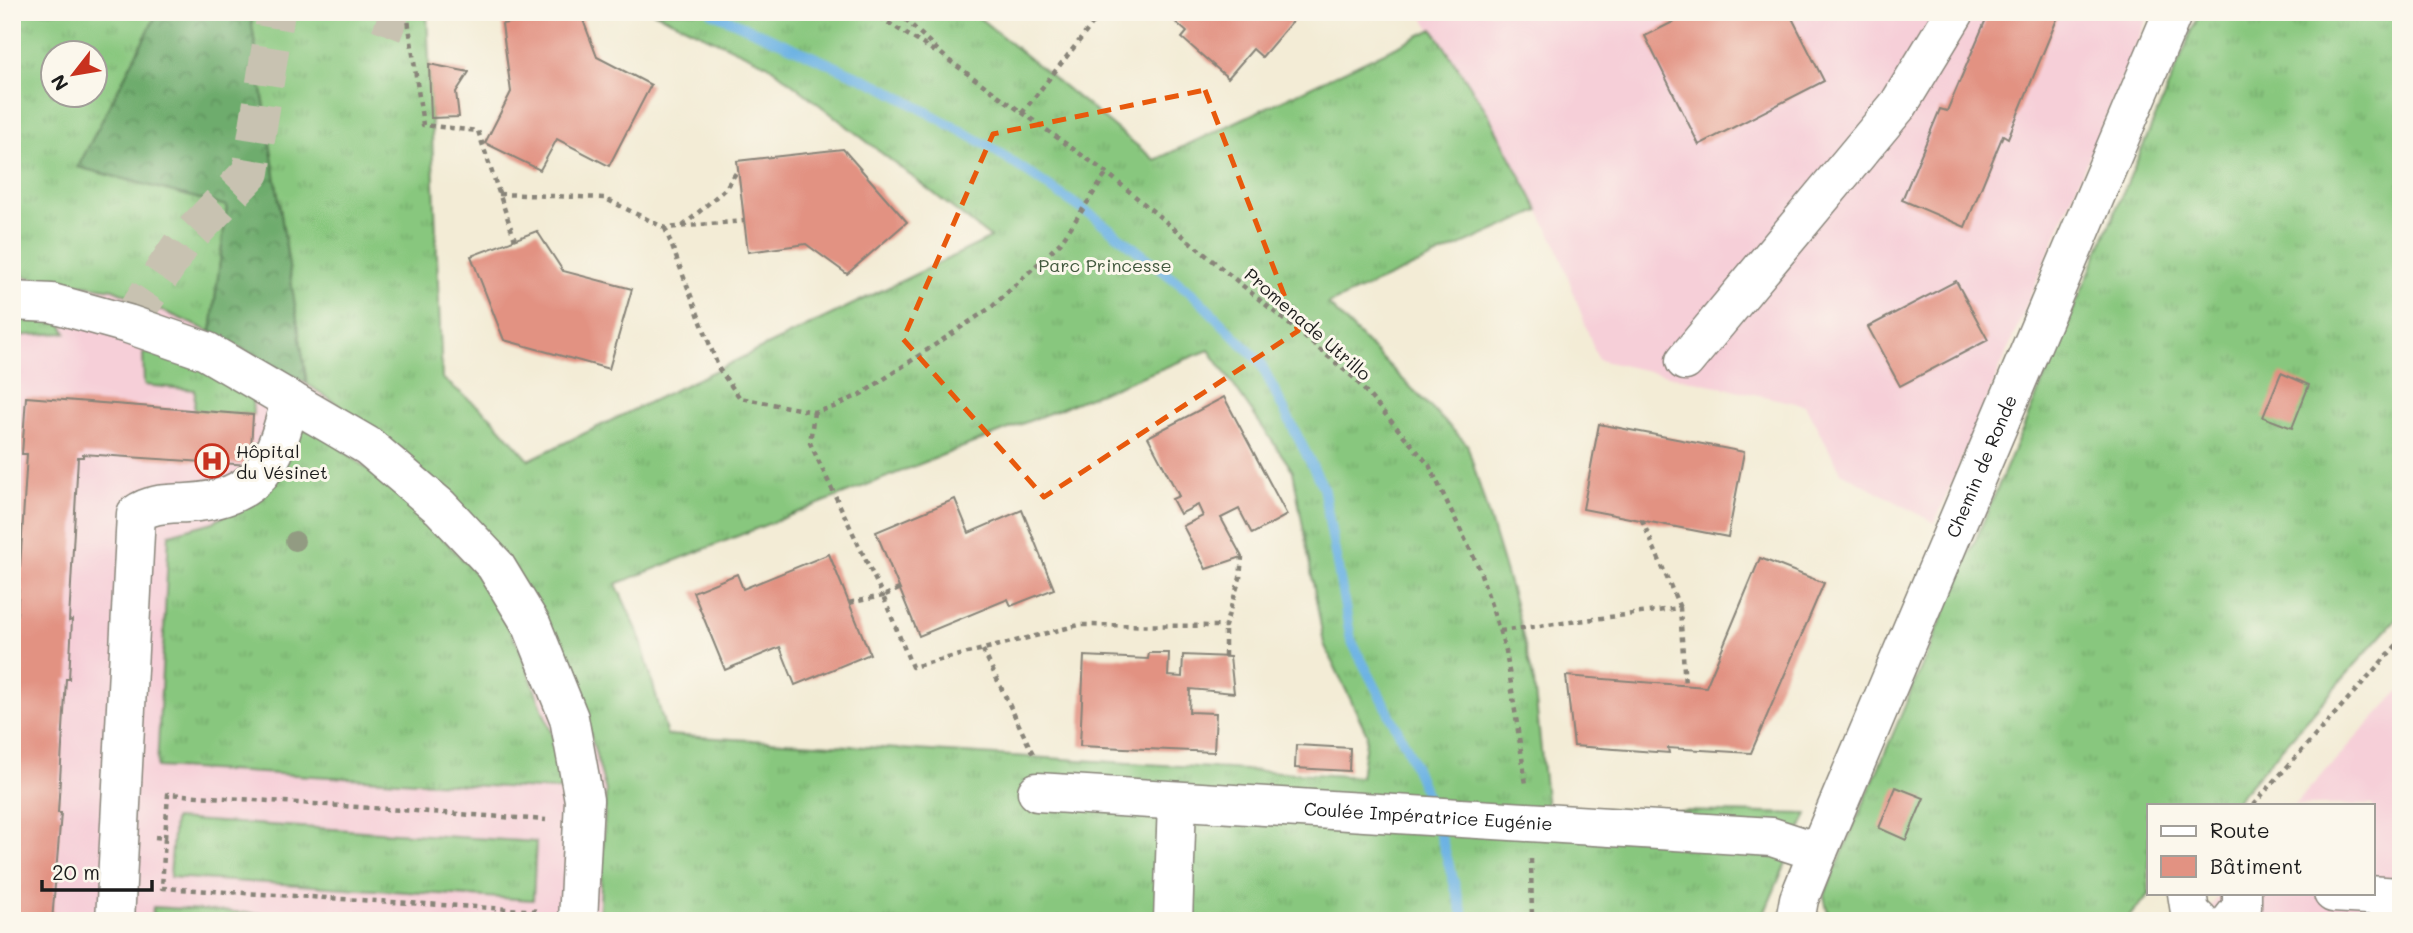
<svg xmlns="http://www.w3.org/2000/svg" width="2413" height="933" font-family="Mali,sans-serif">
  <defs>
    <pattern id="grass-tufts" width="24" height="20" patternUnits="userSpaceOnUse" patternTransform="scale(1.75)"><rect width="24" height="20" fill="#88c77e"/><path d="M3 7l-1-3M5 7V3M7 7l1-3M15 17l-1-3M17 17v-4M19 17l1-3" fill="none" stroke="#75aa6c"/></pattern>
    <pattern id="forest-crowns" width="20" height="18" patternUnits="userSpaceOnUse" patternTransform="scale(1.75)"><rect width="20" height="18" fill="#6eac6d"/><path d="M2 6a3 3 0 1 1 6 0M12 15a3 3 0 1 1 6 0" fill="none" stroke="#5a8b59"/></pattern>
  </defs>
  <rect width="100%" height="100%" fill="#fbf7ec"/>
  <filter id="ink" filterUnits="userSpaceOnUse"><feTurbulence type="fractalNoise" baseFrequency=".0143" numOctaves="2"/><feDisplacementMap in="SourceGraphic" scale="14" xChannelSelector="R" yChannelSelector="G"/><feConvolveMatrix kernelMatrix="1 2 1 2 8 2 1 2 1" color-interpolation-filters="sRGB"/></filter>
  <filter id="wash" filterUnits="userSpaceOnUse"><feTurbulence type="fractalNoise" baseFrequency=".00686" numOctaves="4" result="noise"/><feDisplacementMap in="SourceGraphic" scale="28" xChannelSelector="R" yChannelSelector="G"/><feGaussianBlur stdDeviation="1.57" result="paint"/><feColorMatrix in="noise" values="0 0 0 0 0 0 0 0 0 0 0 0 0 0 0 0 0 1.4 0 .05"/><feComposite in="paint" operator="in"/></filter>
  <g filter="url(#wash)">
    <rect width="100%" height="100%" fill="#f3ecd6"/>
    <g fill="#f6cfd8" fill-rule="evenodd">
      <path d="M 12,12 L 250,12 L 307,384 L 375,429 L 585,715 L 606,791 L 599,921 L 12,921 ZM 52,52 L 94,52 L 94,94 L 52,94 Z"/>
      <polygon points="1419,12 2150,12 1935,523 1841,472 1805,405 1598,360 1556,244 1487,112"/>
      <polygon points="2401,689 2401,921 2200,921 2221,893 2373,893 2373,805 2294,805"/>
    </g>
    <g fill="url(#grass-tufts)" stroke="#52724d" stroke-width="2" fill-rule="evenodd">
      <path d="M 12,12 L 158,12 L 78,167 L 227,206 L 211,332 L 113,289 L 12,275 ZM 52,52 L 94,52 L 94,94 L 52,94 Z"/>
      <path d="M 250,12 L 427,12 L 442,378 L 490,416 L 529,460 L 991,238 L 767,64 L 653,12 L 972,12 L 1155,160 L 1433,29 L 1487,112 L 1539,211 L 1328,304 L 1467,444 L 1514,600 L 1534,682 L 1547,808 L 1807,814 L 1761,921 L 599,921 L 606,791 L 585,715 L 375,429 L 307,384 ZM 1209,350 L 1293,471 L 1324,644 L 1367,734 L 1361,777 L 667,735 L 639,634 L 616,584 Z"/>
      <polygon points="2200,12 2401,12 2401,613 2232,805 2149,805 2149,893 2151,893 2125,921 1830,921 1824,896"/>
      <polygon points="12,313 61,323 66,333 12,336"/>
      <polygon points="143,353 184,353 252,395 253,415 194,412 195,390 144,385"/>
      <polygon points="294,428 320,432 409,502 481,579 519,647 573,791 157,767 169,534 213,522 247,504"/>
      <polygon points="174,819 536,842 533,900 170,877"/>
      <polygon points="153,907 378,921 152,921"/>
    </g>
    <polygon fill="url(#forest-crowns)" stroke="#456444" stroke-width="2" points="158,12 250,12 307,384 211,332 227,206 78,167"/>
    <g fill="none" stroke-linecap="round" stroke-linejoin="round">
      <g stroke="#6cb2e3" stroke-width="10">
        <polyline points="711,12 880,86 990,147 1097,219 1194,295 1260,362 1323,487 1351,640 1408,750 1431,808"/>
        <polyline points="1437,823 1465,921"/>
      </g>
    </g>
    <g id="blocks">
      <g fill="#e29282">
        <polygon points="571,12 580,12 597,57 651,85 609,166 557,139 540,170 485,143 511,92 502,24"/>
        <polygon points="1164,12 1300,12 1262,57 1253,49 1228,78 1182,38 1187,32"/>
        <polygon points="1693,12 1789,12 1824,81 1699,145 1645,36"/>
        <polygon points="1989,12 2060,12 2008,138 2003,135 1965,227 1902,200 1940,109 1947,111"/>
        <polygon points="429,64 469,72 456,92 459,117 431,118"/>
        <polygon points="843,149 907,222 847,274 806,244 748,252 737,161"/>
        <polygon points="537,231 563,271 632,289 609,369 504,340 471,256"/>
        <polygon points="1956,281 1988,340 1900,386 1868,327"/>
        <polygon points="2281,373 2309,385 2292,428 2263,417"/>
        <polygon points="26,397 253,415 250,465 83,454 83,457 78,457 69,621 72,620 69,679 66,679 58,813 61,813 52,921 12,921 12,620 17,617 27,454 22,454"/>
        <polygon points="1224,397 1287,515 1252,534 1239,509 1221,518 1242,557 1206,569 1183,526 1203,516 1198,505 1180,514 1172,499 1179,496 1148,437"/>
        <polygon points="1599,424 1744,452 1728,537 1583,509"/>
        <polygon points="955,499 969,533 1022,510 1054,589 1011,606 1008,599 919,636 876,532"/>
        <polygon points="829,554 870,654 795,685 780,647 725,670 693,592 737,574 743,589"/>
        <polygon points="1760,558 1824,583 1751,753 1668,748 1669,753 1574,746 1566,676 1706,687"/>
        <polygon points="1149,653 1169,653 1168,676 1182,677 1183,655 1230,657 1234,693 1190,689 1189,712 1216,713 1214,752 1080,746 1084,656 1148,659"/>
        <polygon points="1296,745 1350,748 1349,771 1295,768"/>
        <polygon points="1896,787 1924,798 1906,840 1879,828"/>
      </g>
    </g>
  </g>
  <g filter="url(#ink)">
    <use href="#blocks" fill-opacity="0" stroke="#888479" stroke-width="2"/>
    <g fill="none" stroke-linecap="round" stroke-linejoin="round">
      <g stroke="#c8c2b1" stroke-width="38" stroke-dasharray="38 19" stroke-linecap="butt">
        <polyline points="379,12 407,23"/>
        <polyline points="128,324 181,245 251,172 276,12"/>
      </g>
      <defs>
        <g id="minor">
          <polyline points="12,301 52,303 128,324 206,351 368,446 440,507 495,565 532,626 569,718 584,800 578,921"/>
          <polyline points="1685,361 1899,104 1955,12"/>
          <path id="s1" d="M 1037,792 L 1772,837 L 1818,852"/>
          <polyline points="2187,893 2190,912 2199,921"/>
          <polyline points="2333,893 2401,897"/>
          <path d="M 115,921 L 136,514 C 151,503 168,504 187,503 C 259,499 275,464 290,400"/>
          <polyline points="1173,921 1177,801"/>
          <path id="s2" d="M 1795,921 L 1799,899 L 1818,852 L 2173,12"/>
          <polyline points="2231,921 2242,907 2242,893"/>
        </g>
      </defs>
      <use href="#minor" stroke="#888479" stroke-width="41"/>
      <g stroke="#888479" stroke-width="4.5" stroke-dasharray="5 5" stroke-linecap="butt">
        <polyline points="407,12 423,125 478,131 515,240"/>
        <polyline points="871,12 937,53"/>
        <polyline points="898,12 947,59 1107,173 1354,378 1429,465 1479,568 1506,651 1526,784"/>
        <polyline points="1022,113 1102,12"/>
        <polyline points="499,194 604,198 665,228 744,221"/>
        <polyline points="683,226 725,189 738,170"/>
        <polyline points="665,228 719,369 740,398 814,412 834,407 863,393 993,306 1061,242 1107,173"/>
        <polyline points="814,412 810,443 883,596 848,603"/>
        <polyline points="1642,520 1680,608"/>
        <polyline points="899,589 883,596 912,667 1079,625 1225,626 1240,578 1242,557"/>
        <polyline points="1500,631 1680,608 1685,686"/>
        <polyline points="983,650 1033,754"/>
        <polyline points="1225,656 1225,626"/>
        <polyline points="2253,805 2401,640"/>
        <polyline points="155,837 165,838 162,888 541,911"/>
        <polyline points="165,838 168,794 546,820"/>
        <polyline points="1531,859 1532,921"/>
      </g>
      <use href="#minor" stroke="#fff" stroke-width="38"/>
    </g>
    <circle fill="#929b82" cx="295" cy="541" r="10"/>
  </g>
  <path fill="none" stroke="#e8590c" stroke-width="5" stroke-dasharray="14 9" stroke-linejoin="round" d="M 1205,90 L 1298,331 L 1044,497 L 903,339 L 993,134 Z"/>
  <defs>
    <symbol id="hospital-ring" viewBox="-11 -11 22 22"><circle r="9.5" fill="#fbf7ec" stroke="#c8321e" stroke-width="1.5"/><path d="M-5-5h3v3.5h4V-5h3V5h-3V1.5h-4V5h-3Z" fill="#c8321e"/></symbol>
  </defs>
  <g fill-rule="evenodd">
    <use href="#hospital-ring" x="193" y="442" width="38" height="38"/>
  </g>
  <g text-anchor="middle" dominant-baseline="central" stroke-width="6" stroke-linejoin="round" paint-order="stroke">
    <g font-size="18" fill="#42583e" stroke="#fbf7ec">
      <text x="1105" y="265">Parc Princesse</text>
    </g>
    <g font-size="18" fill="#1c1c1c" stroke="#fbf7ec">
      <text transform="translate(1308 324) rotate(41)">Promenade Utrillo</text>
      <text stroke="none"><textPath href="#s2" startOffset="492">Chemin de Ronde</textPath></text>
      <text stroke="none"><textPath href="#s1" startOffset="392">Coulée Impératrice Eugénie</textPath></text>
    </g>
    <g font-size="18" fill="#1c1c1c" stroke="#fbf7ec" text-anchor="start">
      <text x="236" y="451">Hôpital<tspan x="236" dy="21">du Vésinet</tspan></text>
    </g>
  </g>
  <rect width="2413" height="933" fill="none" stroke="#fbf7ec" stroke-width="42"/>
  <rect x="2147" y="804" width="228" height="91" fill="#fbf7ec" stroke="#a29f99" stroke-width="2"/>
  <rect x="2161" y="826" width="35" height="10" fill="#ffffff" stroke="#a29f99" stroke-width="2"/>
  <text x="2210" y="838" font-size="21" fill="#1c1c1c">Route</text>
  <rect x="2161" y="856" width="35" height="21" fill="#e29282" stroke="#a29f99" stroke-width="2"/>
  <text x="2210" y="874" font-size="21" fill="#1c1c1c">Bâtiment</text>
  <g transform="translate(74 74) rotate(239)"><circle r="33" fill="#fbf7ec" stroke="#a29f99" stroke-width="2"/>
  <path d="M0-5L12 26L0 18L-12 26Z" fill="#c8321e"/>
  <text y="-10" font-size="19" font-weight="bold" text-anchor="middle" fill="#1c1c1c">N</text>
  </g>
  <path d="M42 880v10h110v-10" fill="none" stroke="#1c1c1c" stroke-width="3.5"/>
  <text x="52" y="880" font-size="21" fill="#1c1c1c" stroke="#fbf7ec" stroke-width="5" paint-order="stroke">20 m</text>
</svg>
